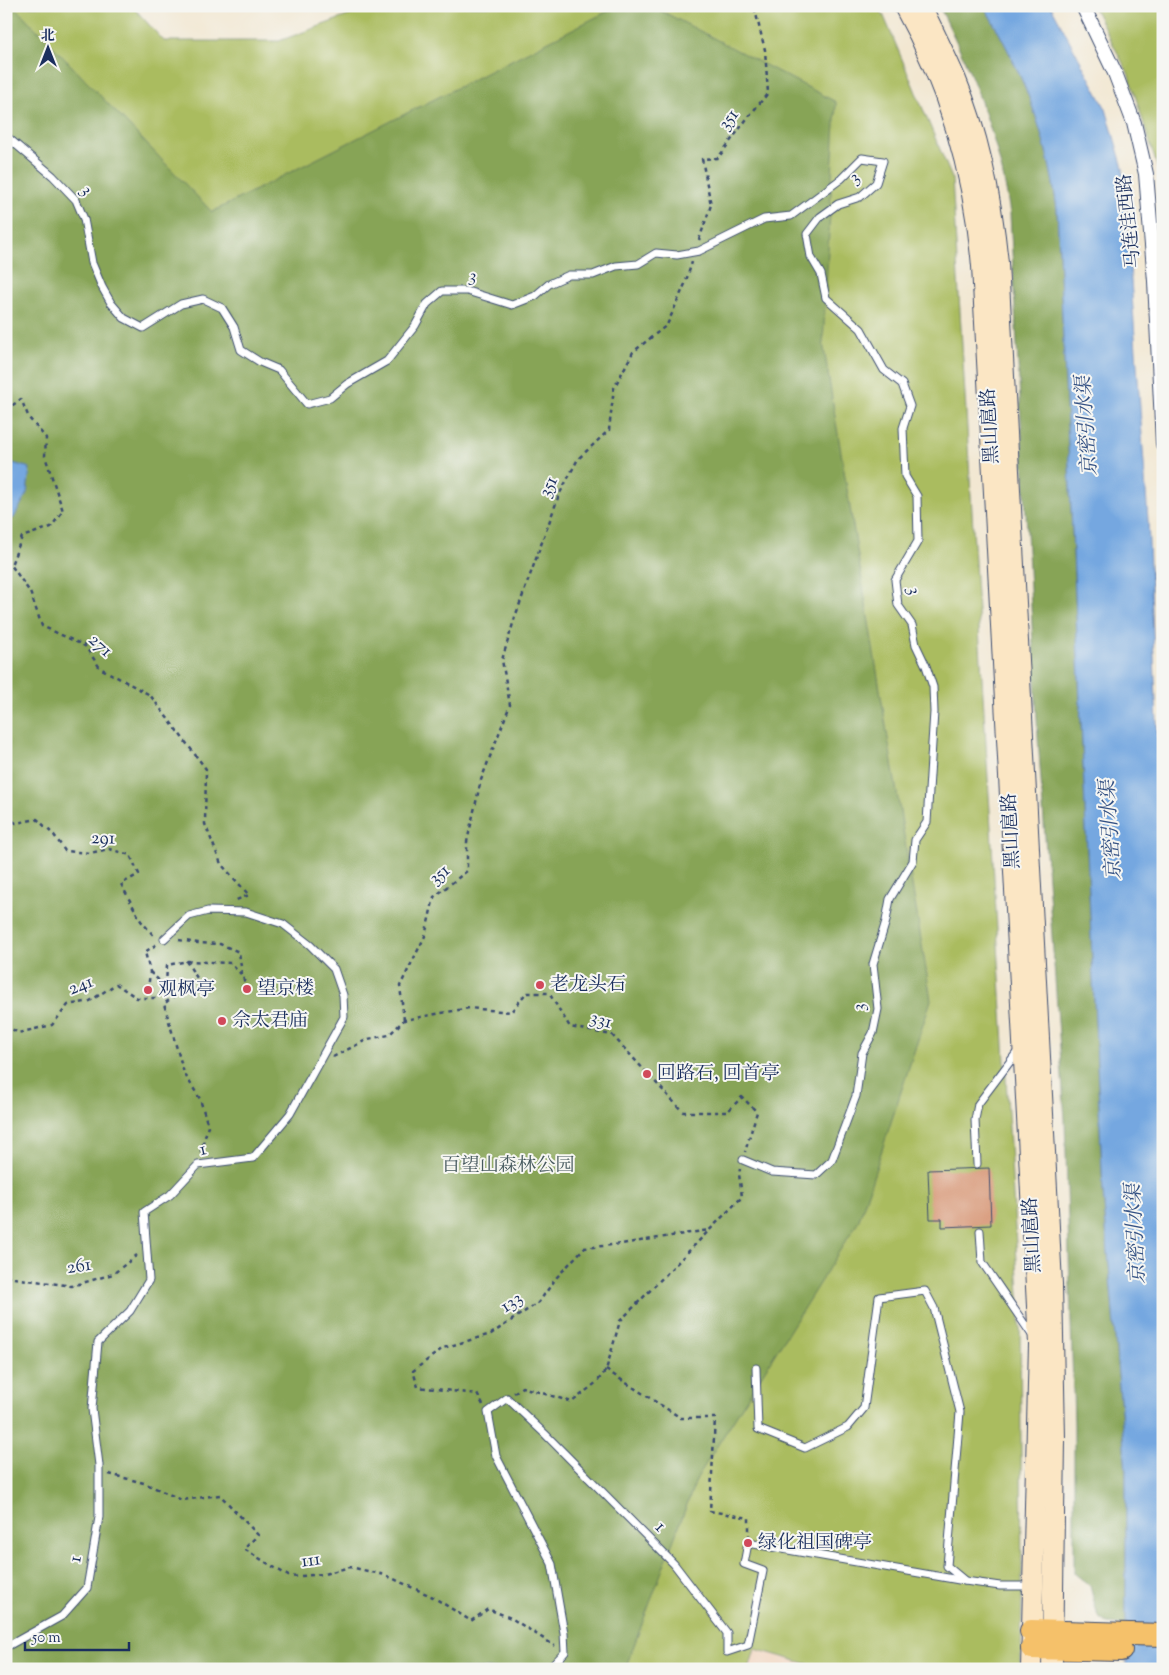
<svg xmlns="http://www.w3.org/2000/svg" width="1169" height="1675" font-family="'Sorts Mill Goudy','Noto Serif SC',serif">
  <rect width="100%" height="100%" fill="#f6f6f2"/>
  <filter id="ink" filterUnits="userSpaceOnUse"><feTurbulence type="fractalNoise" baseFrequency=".02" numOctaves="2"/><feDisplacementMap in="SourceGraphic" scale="10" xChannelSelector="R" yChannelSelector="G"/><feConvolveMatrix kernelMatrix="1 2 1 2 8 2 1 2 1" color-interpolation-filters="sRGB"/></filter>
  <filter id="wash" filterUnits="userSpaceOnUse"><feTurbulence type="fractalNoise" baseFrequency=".0096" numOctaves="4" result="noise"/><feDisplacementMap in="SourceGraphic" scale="20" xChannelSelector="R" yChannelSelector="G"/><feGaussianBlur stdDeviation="1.12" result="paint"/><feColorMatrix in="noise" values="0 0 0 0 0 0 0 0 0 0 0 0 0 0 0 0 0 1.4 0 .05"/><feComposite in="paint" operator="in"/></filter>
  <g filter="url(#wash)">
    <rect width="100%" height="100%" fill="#f2e7d1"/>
    <polygon fill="#f2d4be" points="755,1649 825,1669 749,1669"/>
    <g fill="#aabc5f" stroke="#62765e">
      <polygon points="6,6 132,6 164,41 279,41 369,8 370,6 877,6 883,14 952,178 1020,1311 1022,1587 1021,1669 825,1669 755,1649 749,1669 6,1669"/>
      <polygon points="1093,6 1163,6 1163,250 1159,172 1128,73"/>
    </g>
    <g fill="#87a456" stroke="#516a5a">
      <polygon points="6,6 14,6 212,212 618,6 652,6 836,102 823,343 931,1000 859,1220 697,1478 625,1669 6,1669"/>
      <path d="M 939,6 L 984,6 C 1023,73 1047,132 1057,209 L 1103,1191 L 1126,1471 L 1126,1626 L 1108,1624 L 1098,1617 L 1090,1586 L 1074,1573 L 1074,1423 L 1065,1120 L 1038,738 L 1010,214 C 1000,142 972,71 939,6 Z"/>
    </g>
    <g fill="#75a7e0" stroke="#486b9f">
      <path d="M 984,6 L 1051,6 L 1106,109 L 1123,168 L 1148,520 L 1163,860 L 1163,1669 L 1126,1669 L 1126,1471 L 1103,1191 L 1057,209 C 1047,132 1023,73 984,6 Z"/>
      <polygon points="6,461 30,468 27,493 14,518 6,520"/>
    </g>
    <g id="blocks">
      <polygon fill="#d79575" points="989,1168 991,1225 942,1227 942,1219 930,1219 928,1170"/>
    </g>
  </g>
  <g filter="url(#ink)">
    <use href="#blocks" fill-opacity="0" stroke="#3b4b6f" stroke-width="1"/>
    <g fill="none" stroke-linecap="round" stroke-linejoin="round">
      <defs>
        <g id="service">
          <polyline points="6,136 53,176 76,200 84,219 92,263 102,287 111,303 124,318 143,328 181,304 203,299 222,308 234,327 241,350 260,362 279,370 307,404 330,398 347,384 387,361 415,326 427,304 442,291 467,291 512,305 535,296 549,284 569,275 593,275 616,266 638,264 656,253 677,255 699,251 764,219 791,216 841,179 862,158 883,161 876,183 860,197 838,204 820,217 807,234 811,257 821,274 826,298 861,329 884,370 902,384 910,406 903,428 905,476 917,496 918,541 895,580 898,605 912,625 916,645 926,666 933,687 934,712 927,822 915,840 913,861 890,899 886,921 873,964 878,1009 873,1033 862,1053 856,1096 832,1160 816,1175 772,1172 743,1160"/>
          <polyline points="977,1164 975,1120 978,1104 1018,1051"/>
          <polyline points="980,1231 982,1262 1032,1335"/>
          <polyline points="756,1368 758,1429 805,1448 848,1427 864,1408 879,1297 925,1291 934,1308 960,1412 947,1566 965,1581 1000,1586 1030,1586"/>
          <polyline points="6,1647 62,1616 87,1588 99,1517 99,1465 92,1409 98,1342 130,1311 149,1280 144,1212 170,1195 198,1165 253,1158 290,1114 344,1017 343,995 334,969 310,945 283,924 246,912 208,911 189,916 164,939"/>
          <polyline points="549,1669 565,1652 564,1633 552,1564 496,1456 488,1412 507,1398 545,1434 674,1564 727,1633 727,1652 748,1645 763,1571 744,1564 748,1543 965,1581"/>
        </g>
        <polyline id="minor" points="1083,6 1115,73 1134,123 1146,174 1155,281 1163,444"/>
        <g id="secondary">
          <path d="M 904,6 C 949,87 974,175 982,266 L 1039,1344 L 1031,1669"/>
          <path d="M 921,6 C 933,30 945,55 956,80 C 979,135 992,203 998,263 L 1052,1284 L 1055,1439 L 1052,1669"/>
        </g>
        <g id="primary">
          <polyline points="1031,1631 1163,1635"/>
          <polyline points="1032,1648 1121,1650"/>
        </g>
      </defs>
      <use href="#service" stroke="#3b4b6f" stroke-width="9"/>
      <use href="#minor" stroke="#3b4b6f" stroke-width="16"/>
      <use href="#secondary" stroke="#3b4b6f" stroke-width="22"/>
      <use href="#primary" stroke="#3b4b6f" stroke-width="24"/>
      <g stroke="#3b4b6f" stroke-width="2.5" stroke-dasharray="4 4" stroke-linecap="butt">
        <polyline points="699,240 711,205 702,159 718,158 746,120 768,93 765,50 754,6"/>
        <polyline points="6,410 21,399 29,418 46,438 45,456 63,511 51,527 22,537 11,565 30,592 42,626 85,646 100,668 150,695 206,769 205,824 221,864 249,895 234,901"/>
        <polyline points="6,817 16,823 37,819 54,835 65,851 90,853 109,849 130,855 139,874 121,884 141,921 154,936"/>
        <polyline points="179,940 198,943 220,944 239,952 242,974 247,989"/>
        <polyline points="186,961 197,978 164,1004 184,1073 200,1099 208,1126 200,1155"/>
        <polyline points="150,972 166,987 167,965 188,961 230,963 241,974"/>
        <polyline points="148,990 150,972 145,952 157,944"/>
        <polyline points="404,1020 400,986 425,936 434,897 467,871 467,842 481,780 510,705 502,660 515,617 559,495 578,459 609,430 614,388 633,352 667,325 685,284 692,262"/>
        <polyline points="6,1025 18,1033 52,1025 68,1005 90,1001 116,984 137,998 157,998 166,987"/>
        <polyline points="333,1057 368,1039 389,1035 404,1020 469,1008 511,1012 526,993 549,993 570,1027 612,1035 683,1112 727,1112 742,1097 757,1112 745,1152"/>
        <polyline points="6,1277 72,1286 113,1274 137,1255"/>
        <polyline points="606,1370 681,1418 715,1418 710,1511 749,1518 749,1535"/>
        <polyline points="514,1393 522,1387 572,1402 597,1382 606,1370 620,1321 742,1197 739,1174 740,1169"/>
        <polyline points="483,1405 477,1394 418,1387 413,1371 443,1348 491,1334 539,1302 557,1277 584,1248 621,1244 709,1230"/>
        <polyline points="109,1474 144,1483 182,1500 220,1495 258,1535 244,1549 290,1577 324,1574 350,1567 385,1575 433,1597 471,1621 488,1609 511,1618 555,1646"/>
      </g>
      <use href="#service" stroke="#fff" stroke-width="7"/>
      <use href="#minor" stroke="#fff" stroke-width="14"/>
      <use href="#secondary" stroke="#fbe6c4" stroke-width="20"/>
      <use href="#primary" stroke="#f5c16b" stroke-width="22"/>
    </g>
  </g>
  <g fill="#d1495b" stroke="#f6f6f2" stroke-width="2">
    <circle cx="540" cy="985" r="5"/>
    <circle cx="247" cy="989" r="5"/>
    <circle cx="148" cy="990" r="5"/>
    <circle cx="222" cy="1021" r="5"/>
    <circle cx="647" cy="1074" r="5"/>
    <circle cx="748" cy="1543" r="5"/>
  </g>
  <g text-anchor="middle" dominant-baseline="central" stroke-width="4" stroke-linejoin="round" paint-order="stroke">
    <g font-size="19" fill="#1b2f5e" stroke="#f6f6f2">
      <text transform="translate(729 120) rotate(-53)">351</text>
      <text transform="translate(855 178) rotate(-35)">3</text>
      <text transform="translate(86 191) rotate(54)">3</text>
      <text transform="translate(1130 221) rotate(-96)">马连洼西路</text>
      <text transform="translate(473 277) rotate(11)">3</text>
      <text transform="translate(991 426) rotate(-93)">黑山扈路</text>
      <text transform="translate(549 487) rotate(-65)">351</text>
      <text transform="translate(913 591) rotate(81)">3</text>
      <text transform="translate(100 646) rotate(43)">271</text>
      <text transform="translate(1012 831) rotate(-93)">黑山扈路</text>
      <text transform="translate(103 839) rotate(1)">291</text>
      <text transform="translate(440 875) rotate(-40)">351</text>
      <text transform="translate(81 986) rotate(-22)">241</text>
      <text transform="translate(860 1007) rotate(-88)">3</text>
      <text transform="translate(601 1021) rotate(16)">331</text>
      <text transform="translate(203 1150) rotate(-14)">1</text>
      <text transform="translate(1033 1235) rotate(-93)">黑山扈路</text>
      <text transform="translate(79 1267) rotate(-9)">261</text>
      <text transform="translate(512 1303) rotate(-34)">133</text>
      <text transform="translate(660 1527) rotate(45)">1</text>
      <text transform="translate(76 1559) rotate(-81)">1</text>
      <text transform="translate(311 1561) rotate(-8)">111</text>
    </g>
    <g font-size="19" fill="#1b2f5e" stroke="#f6f6f2" text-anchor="start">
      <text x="550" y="985">老龙头石</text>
      <text x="257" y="989">望京楼</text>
      <text x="158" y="990">观枫亭</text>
      <text x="232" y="1021">佘太君庙</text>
      <text x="657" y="1074">回路石, 回首亭</text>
      <text x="758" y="1543">绿化祖国碑亭</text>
    </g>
    <g font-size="19" fill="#46595e" stroke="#f6f6f2">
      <text x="508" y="1166">百望山森林公园</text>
    </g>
    <g font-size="20" font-style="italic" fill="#365385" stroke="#f6f6f2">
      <text transform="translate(1088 426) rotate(-94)">京密引水渠</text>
      <text transform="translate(1112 830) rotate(-94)">京密引水渠</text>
      <text transform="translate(1137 1234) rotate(-93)">京密引水渠</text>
    </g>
  </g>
  <rect width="1169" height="1675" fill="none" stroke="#f6f6f2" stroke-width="25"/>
  <g transform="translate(48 48)" stroke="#f6f6f2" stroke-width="4" paint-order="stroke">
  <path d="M0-4L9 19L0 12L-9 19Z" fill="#1b2f5e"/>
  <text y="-8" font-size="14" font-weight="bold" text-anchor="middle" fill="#1b2f5e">北</text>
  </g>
  <path d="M25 1642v8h104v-8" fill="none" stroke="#1b2f5e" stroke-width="2.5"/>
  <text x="32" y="1642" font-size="15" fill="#1b2f5e" stroke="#f6f6f2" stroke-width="4" paint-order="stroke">50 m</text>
</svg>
